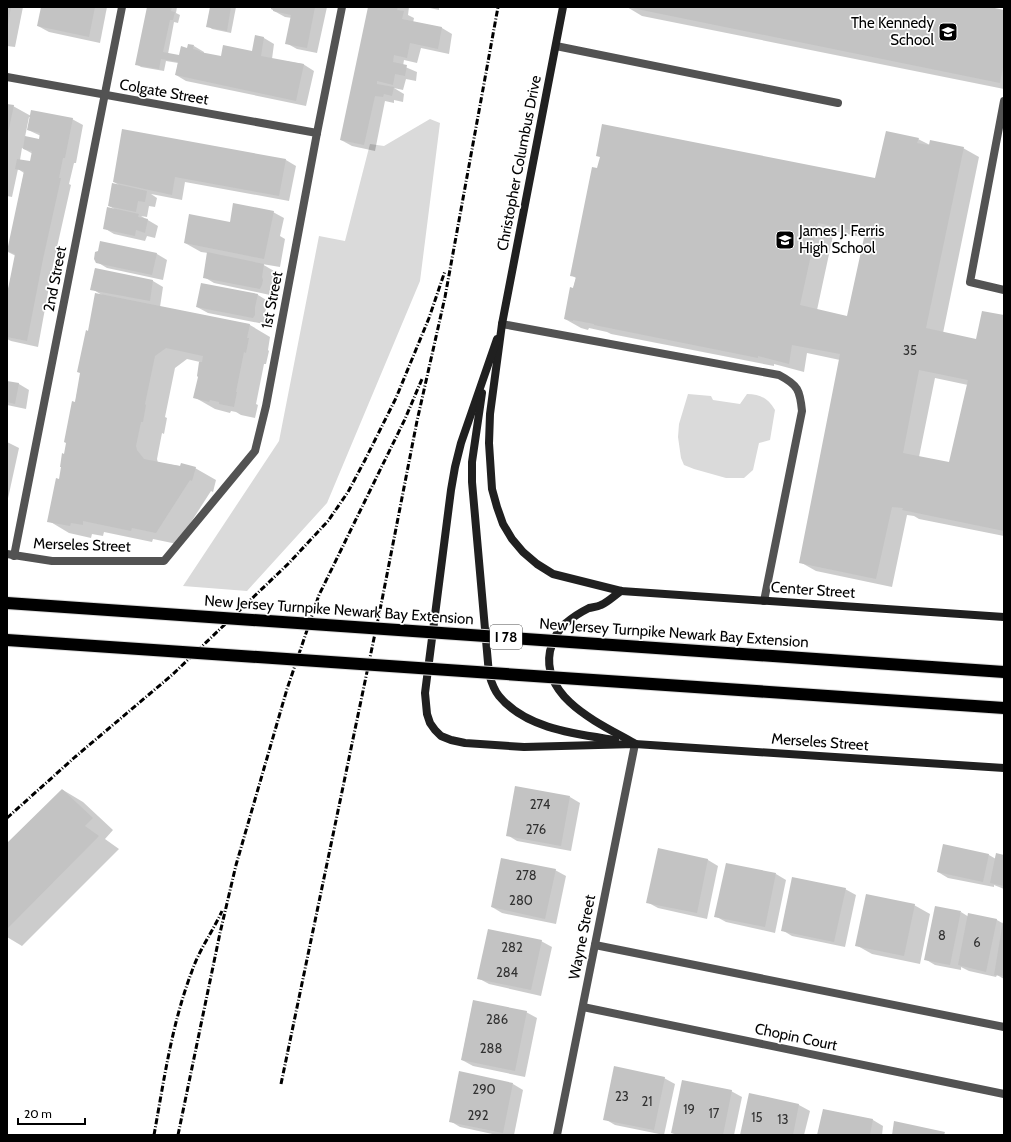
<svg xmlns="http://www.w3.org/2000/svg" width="1011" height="1142" font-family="Cabin,sans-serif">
  <rect width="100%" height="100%" fill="#fff"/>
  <g fill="#dadada">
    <polygon points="430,119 440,123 420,281 327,503 247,591 183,586 279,441 319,236 345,241 370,144 384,146"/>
    <path d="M 688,394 L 711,396 L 713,400 L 740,404 L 747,394 C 760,394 768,398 775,410 L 770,440 L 759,443 L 753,470 L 744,478 L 726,478 L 694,469 L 684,465 L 681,458 L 678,437 L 679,424 Z"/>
  </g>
  <g fill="#0003" fill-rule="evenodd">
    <polygon points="7,7 23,7 15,47 7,46"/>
    <polygon points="42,7 107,7 100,43 49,32 38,26"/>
    <polygon points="148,7 177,7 176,13 180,15 178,23 174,22 168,54 179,56 194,46 204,52 204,54 222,58 253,52 256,36 264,38 274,44 272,59 303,64 314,71 306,106 186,81 176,75 178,63 166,61 164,71 141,67 136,64"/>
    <polygon points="211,7 236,7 231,33 212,29 208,26"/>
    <polygon points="272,7 327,7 317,53 297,49 286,43 292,18 285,17 274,11"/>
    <polygon points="369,7 409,7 408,15 414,18 413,23 442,28 452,34 449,54 421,48 417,63 404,60 403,66 417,72 416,81 406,79 403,90 394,88 404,94 403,102 394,100 394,103 385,101 375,151 352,146 341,140"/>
    <polygon points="425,7 439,7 439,10"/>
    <polygon points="627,7 993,7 993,9 1004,11 1004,89 642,16"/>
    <path d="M 7,105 L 13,106 L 31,116 L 72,119 L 83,125 L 76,163 L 74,163 L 69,184 L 71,185 L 53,265 L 38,347 L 11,341 L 7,339 L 7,295 L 16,256 L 8,252 L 24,173 L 18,169 L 12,197 L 7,196 ZM 29,117 L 31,117 L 28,130 L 41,136 L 40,140 L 25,137 ZM 22,148 L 33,154 L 31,163 L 20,160 Z"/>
    <path d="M 918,139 L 930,145 L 963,148 L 979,157 L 943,333 L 976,340 L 1004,316 L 1004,536 L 919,519 L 914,516 L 907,515 L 892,587 L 816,571 L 800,562 L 840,360 L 807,353 L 804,372 L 774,364 L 774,366 L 611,334 L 607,332 L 589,328 L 588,330 L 581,328 L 565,319 L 576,278 L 571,275 L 876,179 ZM 834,231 L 865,238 L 848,317 L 817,310 ZM 935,378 L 968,385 L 950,463 L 919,457 Z"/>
    <polygon points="286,160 296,166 289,201 185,182 182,200 151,194 157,198 155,207 149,206 147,217 141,216 158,226 155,238 147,236 145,241 114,234 104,228 116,210 109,206 120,186 114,182"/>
    <polygon points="273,212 284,218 280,236 285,239 280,267 262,264 274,271 272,283 273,287 270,295 214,283 204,277 208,253 201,252 185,243 231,223"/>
    <polygon points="157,254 167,260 163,280 107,268 97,262"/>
    <polygon points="95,269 153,281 163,287 160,307 250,325 270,337 268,350 269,351 266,364 264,364 256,404 258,405 255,418 241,415 236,412 231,411 230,413 215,409 194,397 199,376 198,376 200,362 187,359 175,368 165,417 167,418 164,434 162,433 157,459 158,463 195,468 216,480 213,492 211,491 177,544 153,539 152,542 104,532 103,536 92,534 91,538 69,533 49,521 60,480 89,332 102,295 92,289"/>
    <polygon points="258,295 268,301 265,313 265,321 264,324 208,313 197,307"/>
    <polygon points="7,382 19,384 29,390 26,409 7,405"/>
    <polygon points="7,442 19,448 7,503"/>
    <polygon points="63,790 83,802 113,830 105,839 119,849 22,946 7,937 7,844"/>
    <polygon points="570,797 580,803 571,851 517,841 507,835"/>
    <polygon points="659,849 708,860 718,866 707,919 658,908 647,902"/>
    <polygon points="989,855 996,859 1004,856 1004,889 994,885 994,887 948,878 938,872"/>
    <polygon points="555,870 566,876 556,924 502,913 492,907"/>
    <polygon points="776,874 786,880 775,933 726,922 715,916"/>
    <polygon points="845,889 856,895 845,947 792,936 782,930"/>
    <polygon points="914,905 930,914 920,964 872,954 856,945"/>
    <polygon points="961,912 969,917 997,920 1004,924 1004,922 1004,979 997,975 996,977 969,971 961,967 961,970 935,965 925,959"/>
    <polygon points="541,941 552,947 541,996 489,984 478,978"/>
    <polygon points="526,1012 537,1018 525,1077 473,1066 462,1060"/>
    <polygon points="664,1078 675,1084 664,1135 615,1125 605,1119"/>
    <polygon points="513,1084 523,1090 514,1135 497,1135 460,1127 450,1121"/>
    <polygon points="731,1091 742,1097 734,1135 677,1135 672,1133"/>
    <polygon points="750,1094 799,1105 810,1111 804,1135 741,1135"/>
    <polygon points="873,1120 883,1126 882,1135 819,1135"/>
  </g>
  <g fill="#c3c3c3" fill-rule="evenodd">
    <polygon points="7,7 11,7 8,24 7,24"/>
    <polygon points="41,7 95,7 89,37 37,26"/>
    <polygon points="147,7 172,7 171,11 175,12 173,20 170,20 163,52 179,55 181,46 187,48 188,44 194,45 193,49 200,51 200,52 221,56 223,45 252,51 255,35 264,37 261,56 304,64 296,101 175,75 178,62 161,59 159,69 135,65"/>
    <polygon points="210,7 231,7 227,31 206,27"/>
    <polygon points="271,7 315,7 307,48 285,44 291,15 273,11 273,10 271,9"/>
    <polygon points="368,7 398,7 397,10 404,11 402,19 442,27 438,49 410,43 407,58 394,55 393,62 407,65 405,76 395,74 393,85 377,81 377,84 394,87 392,96 384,94 383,97 375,96 364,145 340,140"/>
    <polygon points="627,7 990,7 1004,10 1004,62 1000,83"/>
    <polygon points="7,104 14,105 8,133 7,133"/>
    <polygon points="31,110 73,118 65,158 63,158 59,178 61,178 43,259 27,341 7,337 7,294 15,254 7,251 24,171 15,169 17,159 30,161 32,151 23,149 25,136 39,139 40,133 27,130"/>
    <path d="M 602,124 L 875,178 L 886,131 L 919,138 L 917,143 L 929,145 L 930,140 L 964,147 L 926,328 L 976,339 L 982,311 L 1004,315 L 1004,531 L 902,510 L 903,508 L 892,507 L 876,579 L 799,563 L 840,354 L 792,345 L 789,364 L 758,356 L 758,358 L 594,325 L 594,324 L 573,320 L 573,321 L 564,319 L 570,287 L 573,288 L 576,277 L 570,276 L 592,167 L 597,168 L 600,157 L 596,156 ZM 818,223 L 865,233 L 847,316 L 800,305 ZM 919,370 L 968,380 L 949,462 L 903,453 Z"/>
    <polygon points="122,129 286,159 279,196 175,177 172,195 113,182"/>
    <polygon points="112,183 147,191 145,202 138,201 136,212 108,206"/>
    <polygon points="233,203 274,211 264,259 184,243 189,214 230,222"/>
    <polygon points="107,207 139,214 138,217 148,219 145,233 136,230 135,236 103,229"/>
    <polygon points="100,241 157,253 152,275 96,263 94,259 95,252 98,251"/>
    <polygon points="207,252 264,264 262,277 263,280 262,285 260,289 203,278"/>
    <polygon points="95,268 153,280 150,301 90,290"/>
    <polygon points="201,283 258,294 255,307 255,315 253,318 196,307"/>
    <polygon points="95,293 250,324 247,338 249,338 246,353 244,352 236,392 237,392 234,407 219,404 219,402 210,400 209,402 193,398 198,377 197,376 199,362 202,362 203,356 166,348 155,356 145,404 146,405 143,422 141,422 136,446 137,450 144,459 180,466 181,463 196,467 192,481 190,480 156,533 132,528 131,531 83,521 83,525 71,523 70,526 47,522 56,478 59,479 61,467 60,467 62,453 64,454 66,443 64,442 72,401 75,402 80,373 77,372 86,330 88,331"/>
    <polygon points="7,381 19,383 15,404 7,402"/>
    <polygon points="515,786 570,796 561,846 506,836"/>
    <polygon points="62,789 93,818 85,826 99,836 7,929 7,843"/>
    <polygon points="943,844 989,854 983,882 937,872"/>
    <polygon points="658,848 708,859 697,913 646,903"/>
    <polygon points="996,853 1004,855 1004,886 990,883"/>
    <polygon points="501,858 556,869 545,919 491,907"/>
    <polygon points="726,863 776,873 765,927 714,917"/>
    <polygon points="792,877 846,888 834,942 781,931"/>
    <polygon points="866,894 915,904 904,956 855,946"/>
    <polygon points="935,906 961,911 950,965 924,960"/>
    <polygon points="968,913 997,919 986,972 958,965"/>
    <polygon points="1003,921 1004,921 1004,976 994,975"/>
    <polygon points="488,929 542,940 531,990 477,979"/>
    <polygon points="473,1000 527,1011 515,1071 461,1060"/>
    <polygon points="614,1066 665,1077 654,1130 603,1120"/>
    <polygon points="459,1071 513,1083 503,1133 449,1122"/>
    <polygon points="682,1080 732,1090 723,1135 681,1135 671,1133"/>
    <polygon points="749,1093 799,1104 793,1135 740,1135"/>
    <polygon points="823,1109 873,1119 870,1135 817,1135"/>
    <polygon points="894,1121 945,1132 944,1135 892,1135"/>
  </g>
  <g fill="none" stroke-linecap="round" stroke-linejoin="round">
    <g stroke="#535353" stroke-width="8">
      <polyline points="556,46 838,103"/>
      <path d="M 502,324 L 779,375 C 798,385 800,390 802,411 L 764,601"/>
    </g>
    <g stroke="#535353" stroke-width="8">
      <polyline points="7,77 317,133"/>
      <polyline points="1004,101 970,282 1004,290"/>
      <polyline points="7,554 52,561 164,561 255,451 266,406 317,133 342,7"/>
      <polyline points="14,556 122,7"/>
      <polyline points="595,945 1004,1027"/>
      <polyline points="583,1007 1004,1094"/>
      <polyline points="557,1135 635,744"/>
    </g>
    <g stroke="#202020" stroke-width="8">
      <polyline points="563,7 502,324 490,414 489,443 492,489 497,507 503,524 512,539 523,552 537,564 553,574 621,591 1004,617"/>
      <polyline points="497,339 461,443 455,467 451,490 425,693 427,714 430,723 435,730 441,736 451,740 465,743 524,747 635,744 1004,768"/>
      <path d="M 482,393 L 472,462 L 472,482 L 489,674 C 491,681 494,690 499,696 C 526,729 576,734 615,740"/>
      <path d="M 621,591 C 615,595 608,602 601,605 C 597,607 593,607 589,608 C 581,612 573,617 566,623 C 557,630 553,640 550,651 C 541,699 601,724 634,743"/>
    </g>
    <g stroke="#000" stroke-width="3" stroke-dasharray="6 2 1 2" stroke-linecap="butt">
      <polyline points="7,818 75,757 172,675 289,563 328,521 348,492 365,460 396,398 429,318 445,271"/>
      <polyline points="281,1084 382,600 417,421 445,297 498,7"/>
      <path d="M 154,1135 C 164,1080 172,1023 192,971 C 199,950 213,931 222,911"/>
      <polyline points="178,1135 220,933 236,865 287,689 319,595 405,419 422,379"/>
    </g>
    <defs>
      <g id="highway-bridge">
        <polyline points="7,603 1004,672"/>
        <polyline points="7,640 1004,708"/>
      </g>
    </defs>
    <use href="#highway-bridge" stroke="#dbdbdb" stroke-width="14" stroke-linecap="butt"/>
    <use href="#highway-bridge" stroke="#000" stroke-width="12"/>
  </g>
  <defs>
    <symbol id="school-square" viewBox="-11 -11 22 22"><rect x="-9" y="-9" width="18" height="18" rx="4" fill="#000" stroke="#fff"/><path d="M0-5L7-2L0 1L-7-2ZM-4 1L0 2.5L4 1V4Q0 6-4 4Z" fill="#fff"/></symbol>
  </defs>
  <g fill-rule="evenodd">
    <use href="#school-square" x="937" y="21" width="22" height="22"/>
    <use href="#school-square" x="774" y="229" width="22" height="22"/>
  </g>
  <g text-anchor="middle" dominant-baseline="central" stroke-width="3.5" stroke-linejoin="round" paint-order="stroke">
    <g font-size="13" fill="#313131">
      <text x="910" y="350">35</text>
      <text x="540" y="804">274</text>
      <text x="536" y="829">276</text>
      <text x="526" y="875">278</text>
      <text x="521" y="900">280</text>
      <text x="942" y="935">8</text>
      <text x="977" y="942">6</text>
      <text x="512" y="947">282</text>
      <text x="507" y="972">284</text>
      <text x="497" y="1019">286</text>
      <text x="491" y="1048">288</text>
      <text x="484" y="1089">290</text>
      <text x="622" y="1096">23</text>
      <text x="647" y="1101">21</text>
      <text x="689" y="1109">19</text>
      <text x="714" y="1113">17</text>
      <text x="478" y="1115">292</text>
      <text x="757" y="1117">15</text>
      <text x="783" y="1119">13</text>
    </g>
    <rect fill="#fff" stroke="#4c4c4c" stroke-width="1" x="490" y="625" width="32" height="24" rx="3"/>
    <g font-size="14" font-weight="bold" fill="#000">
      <text x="506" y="637">I 78</text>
    </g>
    <g font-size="15" fill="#000" stroke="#fff" text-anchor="end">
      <text x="934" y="23">The Kennedy<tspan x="934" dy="17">School</tspan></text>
      <text x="799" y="231" text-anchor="start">James J. Ferris<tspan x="799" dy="17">High School</tspan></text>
    </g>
    <g font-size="15" fill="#000" stroke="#fff">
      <text transform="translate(164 92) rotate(10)">Colgate Street</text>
      <text transform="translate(519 163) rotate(-79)">Christopher Columbus Drive</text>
      <text transform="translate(55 279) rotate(-79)">2nd Street</text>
      <text transform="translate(272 300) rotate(-79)">1st Street</text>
      <text transform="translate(82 545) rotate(2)">Merseles Street</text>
      <text transform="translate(813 590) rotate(4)">Center Street</text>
      <text transform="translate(339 610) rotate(4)">New Jersey Turnpike Newark Bay Extension</text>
      <text transform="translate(674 633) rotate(4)">New Jersey Turnpike Newark Bay Extension</text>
      <text transform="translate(820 742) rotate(4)">Merseles Street</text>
      <text transform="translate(582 937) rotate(-79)">Wayne Street</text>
      <text transform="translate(796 1037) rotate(12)">Chopin Court</text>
    </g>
  </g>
  <rect width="1011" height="1142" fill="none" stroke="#000000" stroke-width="16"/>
  <path d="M18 1118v6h67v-6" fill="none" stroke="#000000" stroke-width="2"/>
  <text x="24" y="1118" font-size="12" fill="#000000" stroke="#ffffff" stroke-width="3" paint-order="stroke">20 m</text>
</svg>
